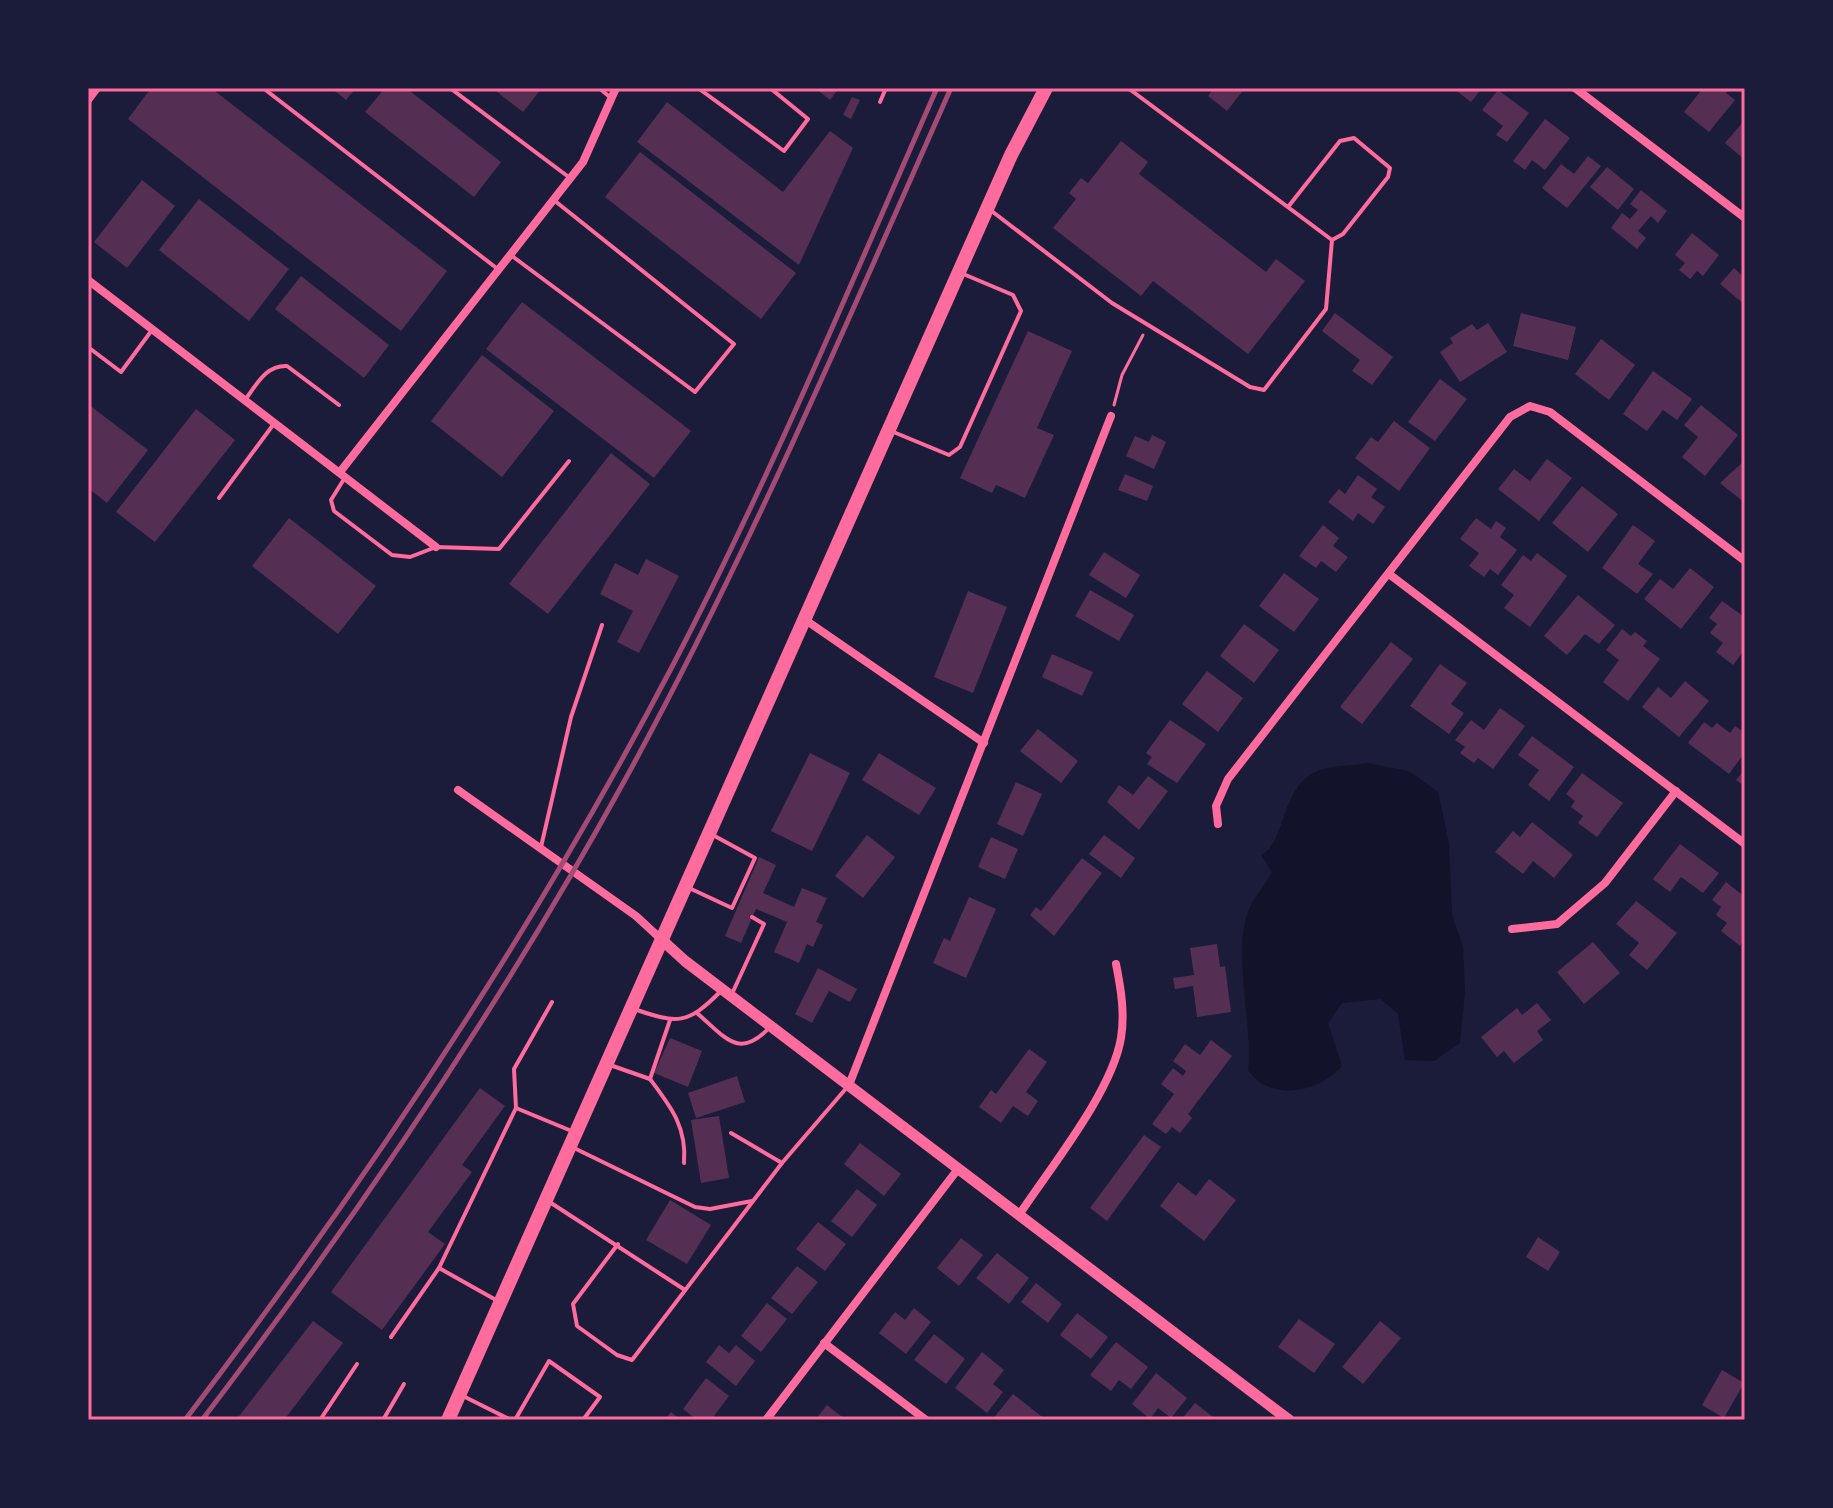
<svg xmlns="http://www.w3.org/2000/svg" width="1833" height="1508" font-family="'Source Sans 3',sans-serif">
  <rect width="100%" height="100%" fill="#1b1b3a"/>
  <path fill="#12122b" d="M 1367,763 L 1409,771 L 1438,792 L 1449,843 L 1452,915 L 1463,946 L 1465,992 L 1460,1043 L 1434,1061 L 1405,1060 L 1398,1014 L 1381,999 L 1342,1003 L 1328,1023 L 1342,1066 C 1319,1093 1269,1102 1248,1070 C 1254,1028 1229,943 1252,903 C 1258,893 1266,884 1272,872 L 1261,855 C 1286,844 1280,787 1317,771 C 1331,765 1352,766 1367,763 Z"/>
  <g fill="#542f53">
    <polygon points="151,88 211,88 447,271 401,331 128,119"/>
    <polygon points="331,88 356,88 346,100"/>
    <polygon points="385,88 406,88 501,162 474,197 365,112"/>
    <polygon points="492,88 542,88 523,112"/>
    <polygon points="815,88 839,88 830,100"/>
    <polygon points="1214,88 1245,88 1227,111 1208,96"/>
    <polygon points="1453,88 1482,88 1471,102"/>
    <polygon points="1703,88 1730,88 1726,93 1735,100 1709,132 1684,112"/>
    <polygon points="1498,90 1529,113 1507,142 1496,135 1503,126 1482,110"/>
    <polygon points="852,97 860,100 851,119 843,115"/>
    <polygon points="667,102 783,192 830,131 853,148 799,265 637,142"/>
    <polygon points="1545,119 1570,138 1545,170 1532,160 1525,170 1513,161"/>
    <polygon points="1743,122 1745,124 1745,160 1725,143"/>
    <polygon points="1121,141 1148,162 1139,174 1266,272 1276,259 1305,281 1248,354 1153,281 1141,296 1053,228 1076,199 1069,193 1081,178 1088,183"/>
    <polygon points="640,152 796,273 761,319 605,197"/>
    <polygon points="1588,156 1601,166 1567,208 1542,188 1561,164 1574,174"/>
    <polygon points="1607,167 1634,189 1618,210 1590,187"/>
    <polygon points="142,180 175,206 127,268 94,242"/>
    <polygon points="1641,190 1667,211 1658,223 1651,216 1638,231 1646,238 1637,249 1611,228 1622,213 1630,219 1638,210 1630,204"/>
    <polygon points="199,199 289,269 249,321 159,250"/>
    <polygon points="1692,233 1719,255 1703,276 1697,271 1690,279 1679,270 1685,263 1675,255"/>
    <polygon points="1734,268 1745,278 1745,305 1720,284"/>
    <polygon points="301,276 389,345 364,378 275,309"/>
    <polygon points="522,302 691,431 654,478 486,349"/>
    <polygon points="1335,313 1393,357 1372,385 1352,371 1360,360 1322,331"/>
    <polygon points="1521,313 1576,327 1568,360 1513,346"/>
    <polygon points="1488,323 1507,352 1460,382 1440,352 1453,343 1450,338 1472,324 1477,330"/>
    <polygon points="1028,331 1072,351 1037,428 1054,435 1025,498 996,485 992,493 960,478"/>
    <polygon points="1601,339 1635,365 1609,400 1575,374"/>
    <polygon points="482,355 554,411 502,477 431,421"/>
    <polygon points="1653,371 1692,399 1677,420 1663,410 1647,431 1623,414"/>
    <polygon points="1440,379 1467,399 1435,441 1408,422"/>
    <polygon points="88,404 148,450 107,503 88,488"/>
    <polygon points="1701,405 1738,435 1705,476 1682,457 1698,437 1684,425"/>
    <polygon points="196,409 235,440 155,542 116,512"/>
    <polygon points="1394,421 1430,448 1399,491 1355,458 1371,437 1378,442"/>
    <polygon points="1152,435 1166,442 1154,469 1126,456 1135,436 1149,442"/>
    <polygon points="611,453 650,484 548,614 509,584"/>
    <polygon points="1547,459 1572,478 1539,521 1498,489 1514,469 1530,481"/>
    <polygon points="1745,460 1745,503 1720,483"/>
    <polygon points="1125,474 1153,486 1147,501 1118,490"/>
    <polygon points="1358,475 1377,489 1371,497 1385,507 1373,524 1358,513 1353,521 1328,502 1339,489 1345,494"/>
    <polygon points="1582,486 1618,514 1588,552 1552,523"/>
    <polygon points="289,518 376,586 338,634 252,566"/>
    <polygon points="1476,518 1491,529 1496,521 1506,528 1500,537 1517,550 1498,575 1490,569 1484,577 1469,566 1479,553 1460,539"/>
    <polygon points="1323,525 1339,538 1333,546 1348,557 1336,572 1321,561 1316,568 1299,556"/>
    <polygon points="1633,525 1655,541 1638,564 1653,574 1637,594 1602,568"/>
    <polygon points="1104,552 1140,575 1126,598 1089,575"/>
    <polygon points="1537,553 1567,576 1530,627 1504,608 1514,595 1501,585 1523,555 1531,561"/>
    <polygon points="646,559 679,576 639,653 617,642 633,611 600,594 615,563 638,575"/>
    <polygon points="1690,568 1714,587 1681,629 1644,599 1660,579 1673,589"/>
    <polygon points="1284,573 1319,599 1294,632 1259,606"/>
    <polygon points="1090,590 1134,615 1119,641 1075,616"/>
    <polygon points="968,591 1007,607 973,693 934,677"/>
    <polygon points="1578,595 1615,625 1599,644 1585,634 1567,655 1544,636"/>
    <polygon points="1722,601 1743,616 1745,613 1745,649 1733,665 1716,652 1723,643 1710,633 1717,624 1709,618"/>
    <polygon points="1244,624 1279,650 1254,683 1220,656"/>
    <polygon points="1622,629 1631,636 1635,632 1647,641 1643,646 1660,659 1628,701 1603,682 1619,660 1606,650"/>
    <polygon points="1391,642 1413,659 1362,724 1340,707"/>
    <polygon points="1052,654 1093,672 1082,696 1042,677"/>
    <polygon points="1440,664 1467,683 1451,704 1464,713 1449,734 1410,706"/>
    <polygon points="1207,671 1243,698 1218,732 1182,704"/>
    <polygon points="1685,681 1709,701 1679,737 1642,707 1658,687 1671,698"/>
    <polygon points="1500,708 1525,726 1493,769 1478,758 1474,763 1460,753 1465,747 1455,740 1471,720 1484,730"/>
    <polygon points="1170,720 1206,744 1177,783 1147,764 1152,757 1146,753"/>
    <polygon points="1704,722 1712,728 1717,723 1730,733 1735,726 1745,733 1745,752 1729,774 1688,743"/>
    <polygon points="1038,729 1078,761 1061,783 1020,751"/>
    <polygon points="1532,736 1574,767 1549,801 1528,785 1539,770 1518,755"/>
    <polygon points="810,753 850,773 812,851 771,831"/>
    <polygon points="879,753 936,788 919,815 862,780"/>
    <polygon points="1745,769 1745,787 1736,780"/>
    <polygon points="1582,773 1623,803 1597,837 1578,823 1583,816 1571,807 1575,801 1566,794"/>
    <polygon points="1148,776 1168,791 1139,830 1107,802 1119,785 1133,795"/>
    <polygon points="1016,782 1042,794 1023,836 997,824"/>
    <polygon points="1532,822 1573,855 1554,878 1533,861 1523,874 1495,852 1513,831 1520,837"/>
    <polygon points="867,835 895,857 863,898 835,876"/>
    <polygon points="1104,835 1135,858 1121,878 1089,854"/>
    <polygon points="991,837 1018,849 1005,879 978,867"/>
    <polygon points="1680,844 1719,873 1703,893 1681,877 1670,892 1653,879"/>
    <polygon points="759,857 776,865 763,893 794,907 802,888 827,898 816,922 823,925 813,947 807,944 799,963 774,952 787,922 756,909 741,943 725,936"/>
    <polygon points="1082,858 1102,873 1054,936 1030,915 1036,907 1041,911"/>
    <polygon points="1726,882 1745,897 1745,940 1740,946 1721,931 1727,923 1716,915 1721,907 1712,900"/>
    <polygon points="969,897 996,909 966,978 933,963 944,938 950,941"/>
    <polygon points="1636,901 1677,933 1647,970 1629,955 1639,943 1616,924"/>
    <polygon points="1593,942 1620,973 1584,1004 1557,972"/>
    <polygon points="1217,944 1220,967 1225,966 1231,1012 1197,1017 1193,986 1175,989 1173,978 1194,975 1190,948"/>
    <polygon points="818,968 857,989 850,1002 829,991 812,1023 795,1014"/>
    <polygon points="1537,1003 1551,1020 1537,1031 1543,1040 1514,1063 1504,1051 1497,1057 1481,1037 1517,1008 1522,1015"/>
    <polygon points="670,1038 702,1051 688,1087 654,1073"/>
    <polygon points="1211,1040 1232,1056 1188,1114 1192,1118 1180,1133 1172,1127 1166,1134 1152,1124 1174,1094 1161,1084 1173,1068 1183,1076 1186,1071 1173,1061 1185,1044 1200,1055"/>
    <polygon points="1029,1049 1047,1062 1026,1092 1038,1101 1028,1116 1013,1106 1001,1123 979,1107 991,1090 996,1094"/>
    <polygon points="737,1076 745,1102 696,1118 688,1093"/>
    <polygon points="480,1088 505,1106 462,1165 472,1172 428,1232 445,1244 382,1330 331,1292"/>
    <polygon points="719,1116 729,1178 701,1183 691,1120"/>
    <polygon points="1144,1135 1161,1147 1107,1221 1090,1208"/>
    <polygon points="860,1143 901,1174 884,1196 844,1164"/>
    <polygon points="1209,1179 1236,1200 1204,1241 1160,1206 1178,1182 1196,1196"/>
    <polygon points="857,1189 877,1205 852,1237 831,1221"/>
    <polygon points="670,1200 711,1225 687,1264 646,1240"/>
    <polygon points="818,1222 846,1244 825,1271 796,1249"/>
    <polygon points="1538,1237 1560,1252 1548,1271 1526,1257"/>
    <polygon points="961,1238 983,1255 959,1286 937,1268"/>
    <polygon points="997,1253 1029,1278 1009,1304 976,1278"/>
    <polygon points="797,1266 818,1282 792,1314 771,1298"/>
    <polygon points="1036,1283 1062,1304 1048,1323 1021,1302"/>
    <polygon points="767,1303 787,1319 761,1352 741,1336"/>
    <polygon points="914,1308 931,1322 906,1354 879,1333 895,1312 905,1320"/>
    <polygon points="1077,1313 1108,1337 1091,1359 1060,1335"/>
    <polygon points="1299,1319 1335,1344 1314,1373 1278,1347"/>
    <polygon points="313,1321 343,1343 284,1420 236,1420"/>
    <polygon points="1380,1321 1401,1338 1363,1384 1342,1367"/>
    <polygon points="934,1334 965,1359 946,1384 914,1360"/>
    <polygon points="1116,1342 1148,1367 1131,1389 1119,1380 1111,1391 1090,1375"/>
    <polygon points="719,1345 729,1353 736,1345 755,1361 736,1386 706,1362"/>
    <polygon points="982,1352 1004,1370 993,1384 1003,1392 987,1413 955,1388"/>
    <polygon points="1722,1370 1744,1383 1724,1418 1702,1405"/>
    <polygon points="1156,1373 1187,1398 1171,1418 1158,1408 1150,1419 1132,1404"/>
    <polygon points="706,1378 729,1396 711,1420 697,1420 683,1409"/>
    <polygon points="1013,1394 1046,1420 992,1420"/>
    <polygon points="1195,1403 1217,1420 1181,1420"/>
    <polygon points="827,1405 846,1420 815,1420"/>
    <polygon points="671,1412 681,1420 665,1420"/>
  </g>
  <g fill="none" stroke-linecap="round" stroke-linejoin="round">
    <polyline stroke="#ff6b9d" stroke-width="3" points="1114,405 1122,375 1143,335"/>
    <g stroke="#ff6b9d" stroke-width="4">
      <polyline points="263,88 499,270"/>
      <polyline points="450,88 570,178"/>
      <polyline points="599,88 611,98"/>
      <polyline points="698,88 784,151 808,119 770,88"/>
      <polyline points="1128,88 1332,240 1343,234 1388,177 1390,168 1354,138 1340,141 1288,207"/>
      <polyline points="880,102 886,88"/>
      <polyline points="989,209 1112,303 1250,387 1264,390 1326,309 1332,240"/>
      <polyline points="512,256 695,392 734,344 555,201"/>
      <polyline points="88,347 121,372 152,330"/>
      <path d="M 245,400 C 257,384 266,365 287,366 L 339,405"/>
      <polyline points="891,431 949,455 960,447 1021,311 1013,295 961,273"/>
      <polyline points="344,479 331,500 334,511 392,555 410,557 436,547 499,549 569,461"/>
      <polyline points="219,498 273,425"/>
      <polyline points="541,847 571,717 602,625"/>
      <polyline points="689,888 732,908 755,858 711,834"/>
      <polyline points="731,996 764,924 752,917"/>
      <path d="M 634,1009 C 678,1024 687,1025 721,991"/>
      <path d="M 698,1014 C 726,1038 739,1060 770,1027"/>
      <polyline points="610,1065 650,1079 670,1020"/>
      <path d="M 650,1079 C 671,1107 687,1127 684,1163"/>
      <polyline points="516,1108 514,1069 552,1002"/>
      <polyline points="731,1133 782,1163 849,1085"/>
      <polyline points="572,1147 695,1207 710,1209 752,1201"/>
      <polyline points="548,1201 685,1290"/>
      <polyline points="618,1244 573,1304 577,1326 617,1355 632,1360 782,1163"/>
      <polyline points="439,1268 496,1300"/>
      <polyline points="391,1337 439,1268 516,1108 574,1132"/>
      <polyline points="461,1395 511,1420"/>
      <polyline points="320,1420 357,1364"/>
      <polyline points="383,1420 404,1384"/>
      <polyline points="515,1420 549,1361 600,1397 583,1420"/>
    </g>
    <g stroke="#ff6b9d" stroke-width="8">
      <polyline points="1575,88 1745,218"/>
      <polyline points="88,100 97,88"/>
      <polyline points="88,280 436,547"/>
      <polyline points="340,472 583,162 616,88"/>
      <polyline points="1389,574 1745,844"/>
      <polyline points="804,619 984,743"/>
      <polyline points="458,790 636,916 662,940"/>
      <polyline points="1218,824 1216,806 1228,779 1510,417 1530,406 1550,412 1745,561"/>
      <polyline points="1512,929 1557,924 1605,883 1676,791"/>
      <polyline points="849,1085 1111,416"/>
      <path d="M 1019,1215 C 1050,1168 1112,1092 1121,1038 C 1125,1013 1121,989 1116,964"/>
      <polyline points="824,1343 926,1420"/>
      <polyline points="766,1420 958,1169"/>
    </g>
    <polyline stroke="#ff6b9d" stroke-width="11" points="662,940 685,961 1289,1420"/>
    <polyline stroke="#ff6b9d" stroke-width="14" points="448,1420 1011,155 1046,88"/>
    <g stroke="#a44b75" stroke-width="5">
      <path d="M 185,1420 C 368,1180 534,931 674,663 C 771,476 852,281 937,88"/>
      <path d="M 202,1420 C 358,1216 502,1004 626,778 C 748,555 848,320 951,88"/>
    </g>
  </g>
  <rect width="1833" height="1508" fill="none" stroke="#1b1b3a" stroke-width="180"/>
  <rect x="90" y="90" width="1653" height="1328" fill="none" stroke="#ff6b9d" stroke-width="3"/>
</svg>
